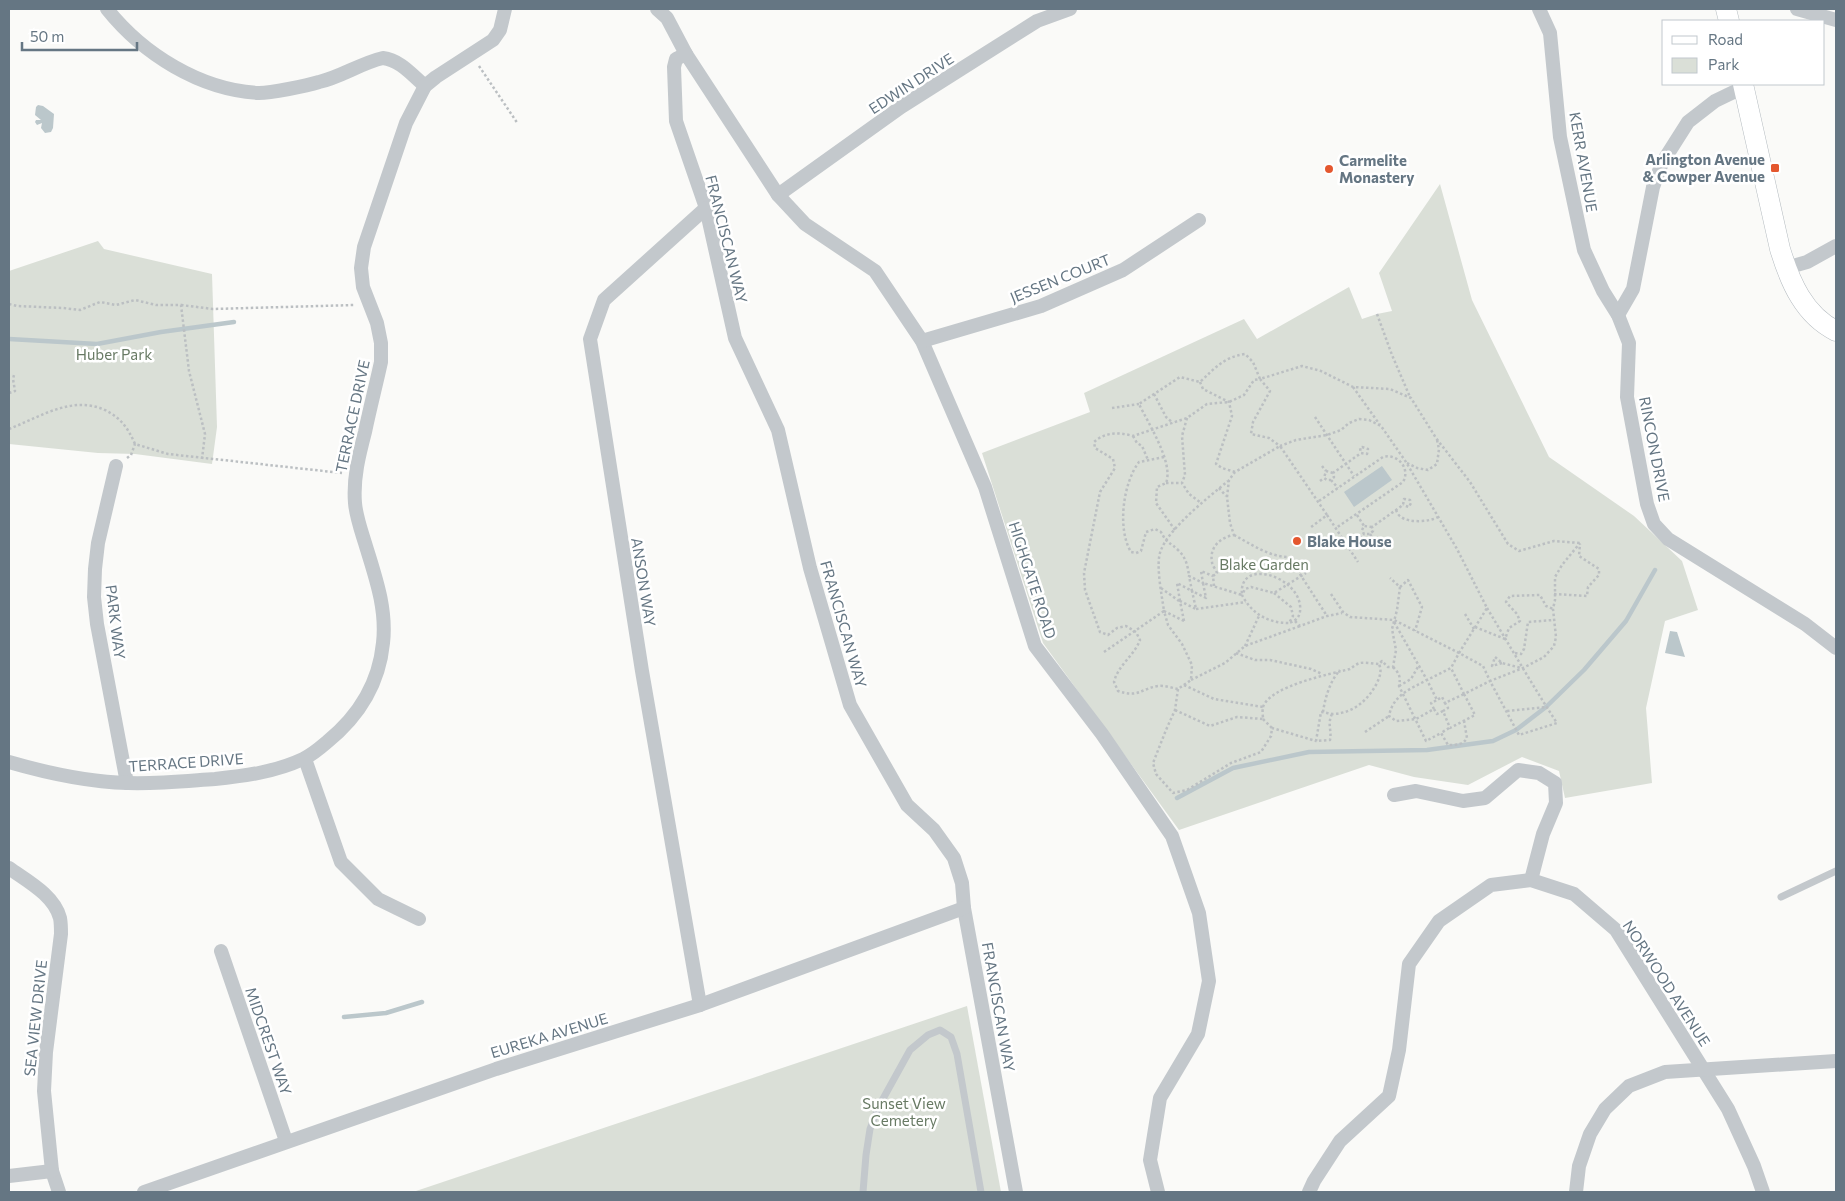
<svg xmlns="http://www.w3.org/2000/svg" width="1845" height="1201" font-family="Commissioner,sans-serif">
  <rect width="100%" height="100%" fill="#fafaf8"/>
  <g fill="#dadfd7">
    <polygon points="1440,184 1472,300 1549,457 1634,516 1682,561 1698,610 1665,621 1646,708 1652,783 1565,798 1559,771 1522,757 1468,785 1414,777 1369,765 1179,830 1043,643 982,453 1090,412 1084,393 1244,319 1257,339 1349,287 1362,319 1377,314 1392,311 1379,273"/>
    <polygon points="98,241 104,249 212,274 217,427 212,464 135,454 98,453 9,444 9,271"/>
    <polygon points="967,1006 1001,1192 413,1192"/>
  </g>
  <g fill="#bbc7cb">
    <polygon points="38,105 43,106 54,114 53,128 51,132 45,133 41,128 42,123 37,125 35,122 36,120 41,120 35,115 36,107"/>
    <polygon points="1382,466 1392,480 1354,507 1344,492"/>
    <polygon points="1670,631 1677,632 1685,657 1665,653"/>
  </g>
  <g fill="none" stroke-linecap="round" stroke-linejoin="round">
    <g stroke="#bbc7cb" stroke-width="4.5">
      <polyline points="9,339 97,344 161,332 234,322"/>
      <polyline points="1177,798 1233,768 1309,752 1427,750 1493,741 1516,730 1546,707 1584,670 1626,621 1655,570"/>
      <polyline points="344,1017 386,1013 422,1002"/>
    </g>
    <defs>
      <g id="secondary">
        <polyline points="1726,9 1729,21"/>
        <path d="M 1743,84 L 1780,249 C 1790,282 1804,315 1836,331"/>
      </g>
    </defs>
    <use href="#secondary" stroke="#b3babf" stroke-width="21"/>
    <g stroke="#bbbfc2" stroke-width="2.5" stroke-dasharray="2.5 2.5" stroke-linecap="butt">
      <polyline points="479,66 518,124"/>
      <polyline points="9,304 17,306 63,308 80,310 100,302 116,305 135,300 156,305 181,305 189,371 205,434 202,459"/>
      <polyline points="181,305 213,309 355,305"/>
      <polyline points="1377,314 1392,355 1410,397"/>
      <polyline points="1200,382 1203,389 1229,402 1232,416 1216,464 1222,468 1235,472"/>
      <polyline points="1353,387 1380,425"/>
      <polyline points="9,393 15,391 13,379 14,375"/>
      <polyline points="1154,394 1166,417 1173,423"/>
      <polyline points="1112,408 1139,404"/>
      <polyline points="1315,417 1354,476"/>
      <polyline points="1187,418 1182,436 1185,475 1182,483 1189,494 1201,503"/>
      <path d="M 9,429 C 40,417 72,395 105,410 C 121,418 128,428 135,444 L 168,454 L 342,473"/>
      <polyline points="1133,436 1137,443 1142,446 1148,460"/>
      <path d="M 1164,457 L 1139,462 C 1123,483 1117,529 1131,552 L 1136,553 L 1141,551 L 1146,532 L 1155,529 L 1161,532 C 1167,544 1170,542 1178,550 C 1186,557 1188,567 1189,576"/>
      <polyline points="127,458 131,455 135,444"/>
      <polyline points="1407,463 1417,468 1428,470 1437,464 1439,449 1437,440"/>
      <polyline points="1322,466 1326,471"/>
      <polyline points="1333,473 1326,471 1324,478 1327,480 1331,480 1334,477 1333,473 1361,453 1367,454 1368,449 1362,447 1360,448 1361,453"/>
      <polyline points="1331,480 1338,488"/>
      <polyline points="1320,481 1324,478"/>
      <polyline points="1166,483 1182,483"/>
      <polyline points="1219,488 1226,496"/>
      <path d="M 1319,501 L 1383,457 C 1397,453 1411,468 1403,482 L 1336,528"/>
      <path d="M 1396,510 C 1397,512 1398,515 1401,517 C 1409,523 1430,522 1438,517"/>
      <polyline points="1327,515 1358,562"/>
      <polyline points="1357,515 1364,526"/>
      <polyline points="1372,527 1364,526 1362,530 1364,534 1370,534 1373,531 1372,527 1403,505 1404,499 1410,500 1411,503 1409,507 1403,505"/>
      <path d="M 1175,530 L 1156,503 L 1157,487 L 1166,483 C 1174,463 1148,423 1139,404 L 1180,377 L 1200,382 C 1215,368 1224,357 1245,354 L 1253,362 L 1260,379 L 1302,366 L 1321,371 L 1353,387 L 1390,389 L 1411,398 L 1436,438 L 1470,482 L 1508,544 L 1519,551 L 1554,541 L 1580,543"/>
      <polyline points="1370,534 1374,540"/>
      <path d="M 1234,535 C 1251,544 1269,557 1289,557 L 1327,616"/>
      <polyline points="1359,537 1364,534"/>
      <path d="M 1214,586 L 1213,576 L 1217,573 C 1216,570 1212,565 1212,562 C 1209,547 1221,537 1234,535 L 1230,523 L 1227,497 L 1229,480 L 1235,472 L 1280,446 L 1327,515 L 1311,527"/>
      <polyline points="1400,587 1408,580 1422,607 1415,631"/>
      <polyline points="1161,588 1179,601"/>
      <path d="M 1274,593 L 1291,607 L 1293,616 L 1289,623 C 1268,623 1252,614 1242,595 L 1245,589 L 1251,587 L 1274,593 L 1306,573"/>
      <polyline points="1331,594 1343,612 1350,617 1394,620 1459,653 1451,668 1427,680 1394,622"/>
      <polyline points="1554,594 1587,596 1588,587 1599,575 1599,569 1579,556 1580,544"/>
      <polyline points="1180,601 1177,583 1192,591 1189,576 1203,583 1201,571 1213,576"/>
      <path d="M 1487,608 C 1510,646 1532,685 1557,723 L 1519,735 L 1490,681 L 1523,668 L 1544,657 L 1554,646 L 1556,637 L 1553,609 L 1555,600 L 1555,577 L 1562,565 L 1580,543"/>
      <polyline points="1196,609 1246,602"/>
      <polyline points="1465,614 1474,629"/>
      <path d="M 1184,621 L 1164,611 L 1168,625 L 1182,644 L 1192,665 L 1191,680 L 1178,689 C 1172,688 1164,685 1158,686 C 1140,689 1139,698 1118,691 L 1114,682 C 1118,665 1134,656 1140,640 L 1136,632 L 1126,626 L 1117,628 L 1108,635 L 1100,632 L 1085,590 L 1084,573 L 1100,492 L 1115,468 L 1113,459 L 1095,448 L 1094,442 C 1105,432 1119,432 1133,436 L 1187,418 L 1207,404 L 1229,402 L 1244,395 L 1254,380 L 1260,379 L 1270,391 L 1253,422 L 1251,434 L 1269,438 L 1280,446 L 1296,440 L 1327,435 L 1341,430 L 1349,423 L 1359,419 L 1369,420 L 1381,426 L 1406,462 L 1457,549 L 1487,608 L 1459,653 L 1483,666 L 1490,681 L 1464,694 L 1451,668"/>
      <path d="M 1184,621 L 1180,601 L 1196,609 L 1192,591 L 1206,598 L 1203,583 L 1242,595 C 1238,558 1296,575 1300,605 C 1301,615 1298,620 1289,623"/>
      <polyline points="1295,621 1300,626 1327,616 1342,613"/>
      <polyline points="1475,627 1505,639 1509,628 1520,621 1517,614 1506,602 1510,596 1540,595 1546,606 1553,609"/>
      <polyline points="1245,646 1259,616"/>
      <path d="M 1104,652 L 1164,611 C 1162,596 1155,563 1161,550 C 1170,527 1209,497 1228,481"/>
      <polyline points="1236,653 1255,660 1270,660 1311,669 1322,674"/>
      <polyline points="1515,653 1521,654 1524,649 1528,622 1553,620"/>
      <polyline points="1502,663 1492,666 1495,657 1502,663 1521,668"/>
      <path d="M 1393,667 C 1399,673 1401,677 1399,686 L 1426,741 L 1441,733"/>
      <polyline points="1191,680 1225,663 1245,646 1300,626"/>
      <polyline points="1184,685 1214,699 1263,707"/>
      <polyline points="1399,686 1411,679 1419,665"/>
      <polyline points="1178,689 1175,710 1166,730 1153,763 1156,774 1173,793 1187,790 1231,763 1261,752 1271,736 1272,728 1316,741"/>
      <polygon points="1464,694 1475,715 1450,728 1443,711 1448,708 1445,703"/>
      <polyline points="1434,709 1431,703 1437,700"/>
      <path d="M 1175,710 L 1210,726 L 1237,717 L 1263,719 C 1263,716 1262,710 1263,707 C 1270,686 1330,674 1350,669 C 1353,667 1356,664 1360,663 C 1365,662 1374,664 1379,664"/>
      <path d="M 1443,711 L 1437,714 L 1434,709 L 1416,719 L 1396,721 L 1389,716 C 1393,695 1410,689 1427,680 L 1437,700 L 1442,697 L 1445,703"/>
      <polyline points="1507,711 1546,707"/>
      <path d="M 1323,712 C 1325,698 1330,681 1340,670"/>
      <path d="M 1332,714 C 1327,724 1332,730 1330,740 L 1316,741 L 1321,712 C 1325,712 1329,714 1333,714 C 1354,713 1368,700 1377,683 C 1380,676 1382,671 1379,664 L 1382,661 L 1388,667 L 1393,667 L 1396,650 L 1392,629 L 1397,610 L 1400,587 L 1390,578"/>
      <polyline points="1263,719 1272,728"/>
      <path d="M 1449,728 L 1441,733 L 1448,745 C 1456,745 1463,745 1467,738 L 1464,721"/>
      <polyline points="1365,732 1389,716"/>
    </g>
    <g stroke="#c3c8cc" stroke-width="7">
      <polyline points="1781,897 1836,871"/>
      <polyline points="863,1192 866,1155 870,1129 879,1106 910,1050 928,1035 940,1030 951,1037 957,1054 981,1192"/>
    </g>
    <g stroke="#c3c8cc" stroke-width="14">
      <path d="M 107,9 C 143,54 200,90 259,93 C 271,93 306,86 319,82 C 341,77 361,63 383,58 C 400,60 412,75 425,86"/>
      <polyline points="657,9 667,18 686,54 778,195 805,224 875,271 922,341 985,487 1035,646 1102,734 1172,836 1199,913 1209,981 1198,1034 1160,1098 1150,1160 1158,1192"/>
      <polyline points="1539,9 1550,33 1560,137 1584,250 1603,291 1618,315 1629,343 1627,397 1647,504 1654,524 1668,539 1805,624 1836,648"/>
      <polyline points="1797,9 1836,20"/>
      <polyline points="686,54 676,59 674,67 676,121 706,208 735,338 778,430 810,568 850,705 907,805 934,830 954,858 962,883 964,908 1016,1192"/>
      <polyline points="778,195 901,107 1037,21 1070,9"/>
      <polyline points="1786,268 1807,262 1836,246"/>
      <polyline points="1618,315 1633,289 1653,187 1662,163 1688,122 1715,101 1744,87"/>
      <polyline points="922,341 1041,306 1123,270 1199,220"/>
      <polyline points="116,466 98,543 95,569 94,597 97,624 127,783"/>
      <polyline points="305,759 341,862 378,899 419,919"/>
      <path d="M 9,762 C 47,773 88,782 128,783 C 157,784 186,781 215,779 C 245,776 275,772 303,759 C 312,755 320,748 327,742 C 359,716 379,684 383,643 C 387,608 375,576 365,543 C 361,530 356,516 355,503 C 353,478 359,455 365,432 C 370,408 376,385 381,362 L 381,343 L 377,323 L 363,287 L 361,268 L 364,247 L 406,123 L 425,86 L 436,77 L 493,40 L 500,30 L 505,9"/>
      <polyline points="1394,795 1416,791 1463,801 1485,798 1518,770 1539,773 1555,783 1556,803 1543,834 1531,880"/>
      <path d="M 9,868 C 27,881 54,895 60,918 C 61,923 61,929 61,934 L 46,1052 L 44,1091 L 52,1171 L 59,1192"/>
      <polyline points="221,951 286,1141"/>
      <polyline points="700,1005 642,671 590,339 604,300 706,208"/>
      <polyline points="9,1176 52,1171"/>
      <polyline points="144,1192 496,1069 700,1005 964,908"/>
      <polyline points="1309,1192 1314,1181 1340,1141 1389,1096 1399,1050 1409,964 1439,921 1491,885 1531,880 1574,894 1616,930 1728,1109 1754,1166 1763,1192"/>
      <polyline points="1576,1192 1579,1166 1590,1134 1605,1109 1629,1086 1665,1072 1836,1061"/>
    </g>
    <use href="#secondary" stroke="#fff" stroke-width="20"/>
  </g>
  <g fill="#e4572e" stroke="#fff" stroke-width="2">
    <rect x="1770" y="163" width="10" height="10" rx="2.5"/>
    <circle cx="1329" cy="169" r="5"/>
    <circle cx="1297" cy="541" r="5"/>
  </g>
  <g text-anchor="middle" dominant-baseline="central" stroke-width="5" stroke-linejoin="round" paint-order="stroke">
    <g font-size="15" fill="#657683" stroke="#fff">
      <text transform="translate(911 83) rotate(-33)">EDWIN DRIVE</text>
      <text transform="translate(1584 162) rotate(80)">KERR AVENUE</text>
      <text transform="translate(727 239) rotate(76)">FRANCISCAN WAY</text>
      <text transform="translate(1060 278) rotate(-22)">JESSEN COURT</text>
      <text transform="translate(352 416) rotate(-78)">TERRACE DRIVE</text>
      <text transform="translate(1655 449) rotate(79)">RINCON DRIVE</text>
      <text transform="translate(1033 580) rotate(72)">HIGHGATE ROAD</text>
      <text transform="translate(644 582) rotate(81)">ANSON WAY</text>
      <text transform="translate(116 622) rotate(83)">PARK WAY</text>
      <text transform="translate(844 624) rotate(74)">FRANCISCAN WAY</text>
      <text transform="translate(186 762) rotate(-4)">TERRACE DRIVE</text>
      <text transform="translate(1667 983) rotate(57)">NORWOOD AVENUE</text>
      <text transform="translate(999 1007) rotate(80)">FRANCISCAN WAY</text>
      <text transform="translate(35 1018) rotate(-84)">SEA VIEW DRIVE</text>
      <text transform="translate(549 1035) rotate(-17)">EUREKA AVENUE</text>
      <text transform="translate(269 1041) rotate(71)">MIDCREST WAY</text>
    </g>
    <g font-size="15" font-weight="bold" fill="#657683" stroke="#fff" text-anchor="start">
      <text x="1765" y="159" text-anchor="end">Arlington Avenue<tspan x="1765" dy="17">&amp; Cowper Avenue</tspan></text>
      <text x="1339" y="160">Carmelite<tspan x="1339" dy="17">Monastery</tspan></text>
      <text x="1307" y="541">Blake House</text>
    </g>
    <g font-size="15" fill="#687a64" stroke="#fff">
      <text x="114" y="354">Huber Park</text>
      <text x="1264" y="564">Blake Garden</text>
      <text x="904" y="1103">Sunset View<tspan x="904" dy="17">Cemetery</tspan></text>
    </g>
  </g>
  <rect width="1845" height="1201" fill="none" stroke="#657683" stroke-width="20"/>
  <rect x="1662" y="20" width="162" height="65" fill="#ffffff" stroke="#c1c8cd"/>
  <rect x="1672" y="36" width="25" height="8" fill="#ffffff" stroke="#c1c8cd"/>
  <text x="1708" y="45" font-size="15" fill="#657683">Road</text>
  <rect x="1672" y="58" width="25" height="15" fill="#dadfd7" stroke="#c1c8cd"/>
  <text x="1708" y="70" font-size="15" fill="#657683">Park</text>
  <path d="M22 42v8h115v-8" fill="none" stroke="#657683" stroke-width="2.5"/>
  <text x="30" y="42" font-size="15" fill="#657683" stroke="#ffffff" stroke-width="4" paint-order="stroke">50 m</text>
</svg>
